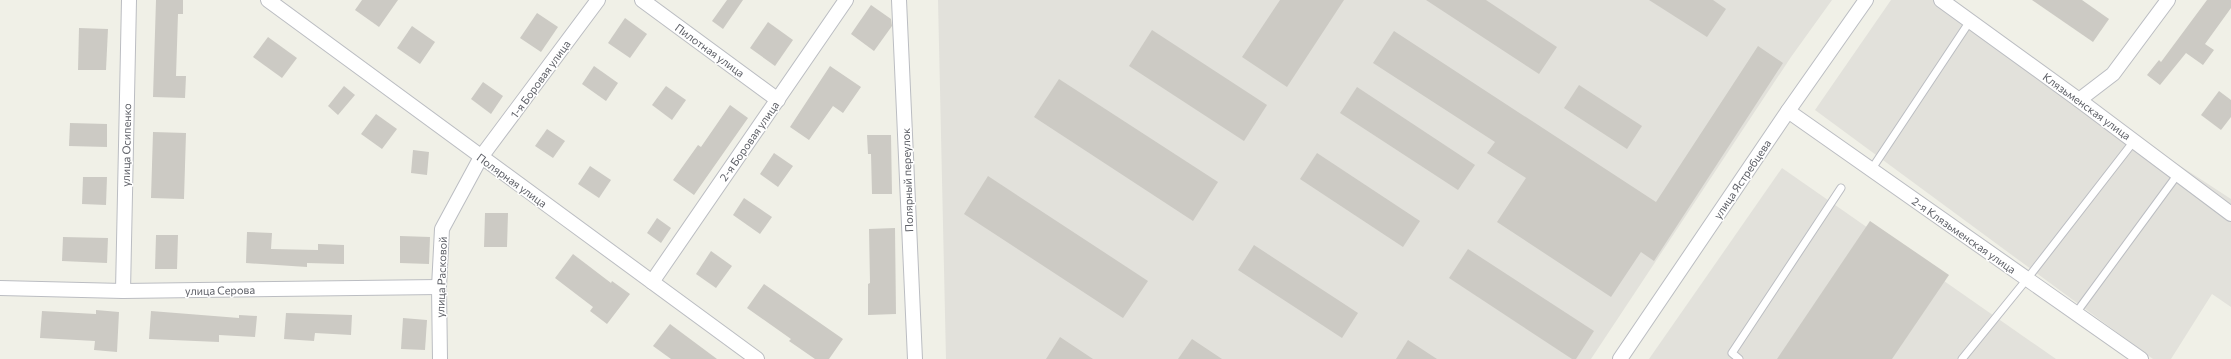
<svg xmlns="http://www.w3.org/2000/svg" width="2231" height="359" font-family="Commissioner,sans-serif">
  <rect width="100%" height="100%" fill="#f0f0e7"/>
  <g fill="#e2e1db">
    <polygon points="938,0 1832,0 1791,57 1591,359 946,359"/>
    <polygon points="1891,0 1939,0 2079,100 2231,199 2231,307 2212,294 2171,359 2153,359 1815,110"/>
    <polygon points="1782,168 2056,359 1649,359"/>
  </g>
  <g fill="#cccac4">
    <polygon points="156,0 183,0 183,14 178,14 176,76 186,76 185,98 153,97"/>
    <polygon points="362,0 398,0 379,27 355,10"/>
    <polygon points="727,0 743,0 723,29 712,21"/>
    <polygon points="1280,0 1344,0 1287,87 1242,57"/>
    <polygon points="1426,0 1486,0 1557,47 1539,74"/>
    <polygon points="1649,0 1713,0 1726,9 1707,37"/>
    <polygon points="2032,0 2082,0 2109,19 2093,42"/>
    <polygon points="2207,0 2231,0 2231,8 2205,44 2214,50 2203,65 2186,53 2160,85 2147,75 2159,60 2161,62"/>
    <polygon points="871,5 891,19 892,26 874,51 851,34"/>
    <polygon points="537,13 558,27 541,52 520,38"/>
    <polygon points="625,18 647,34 630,58 608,43"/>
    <polygon points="768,22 793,40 775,66 750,48"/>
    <polygon points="412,26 435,42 420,64 397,48"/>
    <polygon points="79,28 108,29 106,70 78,70"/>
    <polygon points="1152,30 1267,105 1244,141 1129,66"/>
    <polygon points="1394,31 1656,202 1758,46 1783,63 1654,261 1641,252 1611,297 1497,222 1526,178 1487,153 1495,142 1373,63"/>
    <polygon points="268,37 297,58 282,78 253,57"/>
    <polygon points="594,66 618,83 606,101 582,84"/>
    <polygon points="830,66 861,87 843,113 833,106 809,140 790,127"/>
    <polygon points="1059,79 1218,182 1193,221 1034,117"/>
    <polygon points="483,82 503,96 491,114 471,99"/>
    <polygon points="1579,85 1642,126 1627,149 1564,108"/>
    <polygon points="344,86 355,95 338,115 328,106"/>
    <polygon points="666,86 686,100 672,120 652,105"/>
    <polygon points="1357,87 1475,165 1458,190 1340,113"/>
    <polygon points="2219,91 2231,100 2231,117 2221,130 2201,115"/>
    <polygon points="730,105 748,118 694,195 673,180 698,145 701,147"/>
    <polygon points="376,114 397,129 382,149 361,134"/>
    <polygon points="70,123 107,124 107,147 69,146"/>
    <polygon points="547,129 565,141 553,158 535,146"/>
    <polygon points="153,132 186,133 184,199 151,198"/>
    <polygon points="867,135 891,135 892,194 872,194 871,154 868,154"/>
    <polygon points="413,150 429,152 427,175 411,173"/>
    <polygon points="774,153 793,166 778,187 760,174"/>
    <polygon points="1317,153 1420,221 1403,247 1300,179"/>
    <polygon points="590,166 611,180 599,198 578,184"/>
    <polygon points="988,176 1148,281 1123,318 964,214"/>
    <polygon points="83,177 107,177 106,205 82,204"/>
    <polygon points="744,198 772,217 760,234 733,215"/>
    <polygon points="485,213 508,213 507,247 484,247"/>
    <polygon points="657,218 671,228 661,243 647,233"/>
    <polygon points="1870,221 1949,275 1892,359 1777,359"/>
    <polygon points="895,228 896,314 868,315 868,284 870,283 869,229"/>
    <polygon points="247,232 272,233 271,249 318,250 318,244 344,245 344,264 307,263 307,267 246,263"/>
    <polygon points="156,235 178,235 177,269 155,269"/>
    <polygon points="400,236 430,237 429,264 400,263"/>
    <polygon points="63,237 108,238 107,263 62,261"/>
    <polygon points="1254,245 1358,313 1342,338 1238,270"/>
    <polygon points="1468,249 1594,331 1576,359 1572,359 1449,278"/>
    <polygon points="711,251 732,266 716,288 696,274"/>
    <polygon points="573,254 611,283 612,281 630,294 607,324 590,311 593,307 555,278"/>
    <polygon points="764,284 843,339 829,359 815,359 789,341 791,339 747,308"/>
    <polygon points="96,310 119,312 117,352 94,350 95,341 40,338 42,311 96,314"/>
    <polygon points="151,311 239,318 239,315 257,316 255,337 219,335 219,342 149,339"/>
    <polygon points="286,313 352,315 351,335 315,333 314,341 284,339"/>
    <polygon points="403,318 427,320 425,350 401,349"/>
    <polygon points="670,324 717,359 671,359 653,346"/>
    <polygon points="1060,337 1093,359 1046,359"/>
    <polygon points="1192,339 1222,359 1178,359"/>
    <polygon points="1408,340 1437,359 1396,359"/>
  </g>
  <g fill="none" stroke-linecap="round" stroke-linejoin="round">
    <defs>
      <g id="lane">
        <polyline points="1871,170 1970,21"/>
        <polyline points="2076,313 2178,174"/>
        <polyline points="1739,359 1732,353 1841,188"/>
        <polyline points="1962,359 2027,279 2134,141"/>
      </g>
      <g id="street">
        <polyline points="268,0 757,359"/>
        <polyline points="642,0 778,100"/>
        <polyline points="899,0 915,359"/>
        <polyline points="1941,0 2079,100 2231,214"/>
        <polyline points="2079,100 2113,74 2168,0"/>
        <polyline points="1788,111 2141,359"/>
        <polyline points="652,282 846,0"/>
        <polyline points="0,288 123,291 439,287"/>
        <polyline points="123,291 129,0"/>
        <polyline points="440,359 439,287 442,229 481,157 598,0"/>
        <polyline points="1620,359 1788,111 1866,0"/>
      </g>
    </defs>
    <use href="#lane" stroke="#bbbdc2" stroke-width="9"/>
    <use href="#street" stroke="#bbbdc2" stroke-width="16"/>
    <use href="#lane" stroke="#fff" stroke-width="7"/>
    <use href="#street" stroke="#fff" stroke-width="14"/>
  </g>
  <g text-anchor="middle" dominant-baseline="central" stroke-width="3" stroke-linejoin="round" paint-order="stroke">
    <g font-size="11" fill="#5e6067" stroke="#fff">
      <text transform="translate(710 50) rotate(36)">Пилотная улица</text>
      <text transform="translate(540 79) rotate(-54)">1-я Боровая улица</text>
      <text transform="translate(2087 106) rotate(36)">Клязьменская улица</text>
      <text transform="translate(749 141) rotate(-55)">2-я Боровая улица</text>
      <text transform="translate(126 145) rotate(-89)">улица Осипенко</text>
      <text transform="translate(1742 179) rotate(-56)">улица Ястребцева</text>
      <text transform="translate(512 180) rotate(36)">Полярная улица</text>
      <text transform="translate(907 180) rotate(-92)">Полярный переулок</text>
      <text transform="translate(1964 235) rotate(35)">2-я Клязьменская улица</text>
      <text transform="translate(441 277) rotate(-88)">улица Расковой</text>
      <text transform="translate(220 290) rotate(-1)">улица Серова</text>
    </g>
  </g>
</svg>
